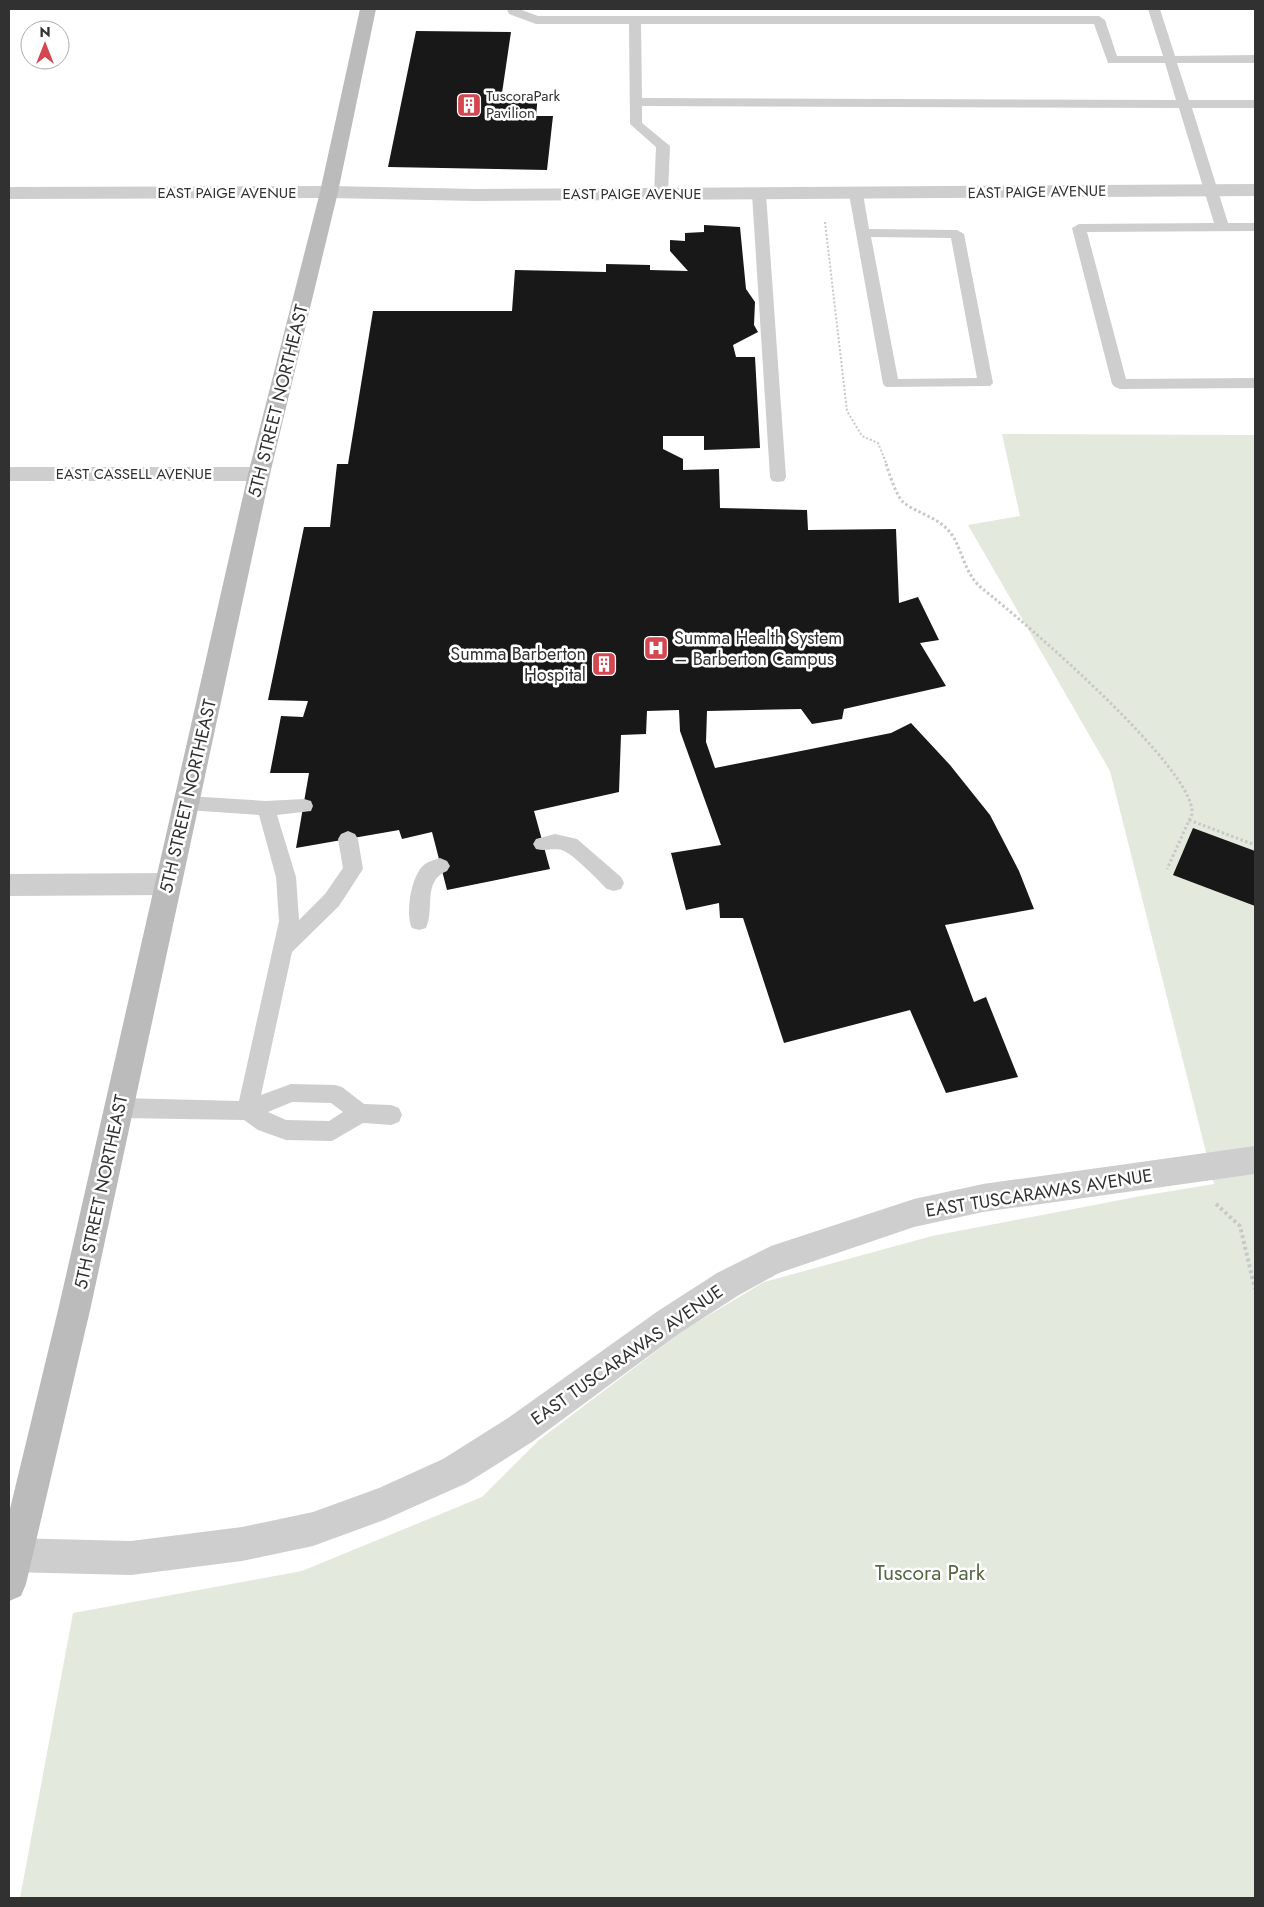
<svg xmlns="http://www.w3.org/2000/svg" width="1264" height="1907" font-family="Jost,sans-serif">
  <rect width="100%" height="100%" fill="#fff"/>
  <polygon fill="#e4e9dd" points="1002,434 1255,435 1255,1898 20,1898 73,1613 302,1571 482,1497 539,1440 684,1330 764,1282 932,1236 1141,1196 1214,1184 1110,771 968,525 1020,516"/>
  <g fill="#181818">
    <polygon points="416,31 511,32 502,93 538,94 536,116 553,116 547,170 388,167"/>
    <polygon points="704,225 740,227 746,289 755,302 754,325 758,332 733,345 736,357 755,357 760,448 704,450 704,436 663,436 663,449 683,459 683,470 719,469 720,508 807,510 808,530 896,529 899,603 918,597 939,640 920,643 946,686 844,709 842,719 812,724 801,709 707,711 706,742 715,768 891,733 911,723 950,765 990,815 1019,871 1034,909 945,925 974,1002 986,997 1018,1077 946,1093 910,1010 784,1043 743,918 720,918 719,903 686,910 671,853 721,845 680,731 679,710 647,711 646,734 621,735 619,792 534,811 550,869 447,890 432,832 402,839 399,830 296,848 309,773 270,773 281,716 303,717 308,701 268,700 304,527 330,527 337,464 348,464 373,311 512,311 515,270 606,272 606,264 650,265 650,270 688,271 670,251 670,240 685,241 685,233 704,232"/>
    <polygon points="1193,828 1255,851 1255,906 1173,875"/>
  </g>
  <g fill="none" stroke-linecap="round" stroke-linejoin="round">
    <polyline stroke="#c8c8c8" stroke-width="2" stroke-dasharray="2 2" stroke-linecap="butt" points="825,222 847,411 862,436 878,443 887,465"/>
    <g stroke="#c8c8c8" stroke-width="3" stroke-dasharray="2.5 2.5" stroke-linecap="butt">
      <path d="M 886,464 C 889,473 896,495 903,502 C 915,512 933,516 945,527 C 963,542 961,573 984,590 C 1022,620 1197,770 1192,814 L 1167,869"/>
      <polyline points="1189,820 1255,845"/>
    </g>
    <polyline stroke="#c8c8c8" stroke-width="4" stroke-dasharray="3 3" stroke-linecap="butt" points="1216,1204 1240,1226 1255,1289"/>
    <g fill="#cecece" fill-rule="evenodd">
      <path d="M 507,9 L 519,9 L 538,16 L 1099,16 L 1105,20 L 1117,56 L 1163,56 L 1148,9 L 1160,9 L 1175,56 L 1255,55 L 1255,63 L 1177,63 L 1189,100 L 1255,100 L 1255,108 L 1192,108 L 1228,223 L 1255,223 L 1255,231 L 1087,232 L 1126,379 L 1255,378 L 1255,388 L 1120,389 L 1115,387 L 1112,384 L 1072,228 L 1079,224 L 1214,223 L 1179,108 L 642,106 L 642,123 L 670,146 L 668,194 L 661,198 L 654,194 L 656,147 L 630,124 L 629,24 L 536,24 L 509,14 ZM 641,24 L 1094,24 L 1108,63 L 1165,63 L 1176,100 L 642,98 Z"/>
      <polygon points="759,190 766,194 786,477 784,481 778,482 772,481 770,477 752,194"/>
      <path d="M 856,190 L 863,194 L 869,229 L 957,230 L 964,234 L 993,383 L 990,386 L 886,387 L 883,384 L 849,194 ZM 871,237 L 951,238 L 977,378 L 898,379 Z"/>
      <path d="M 187,796 L 266,801 L 304,799 L 311,801 L 313,806 L 311,811 L 277,815 L 296,877 L 299,920 L 325,894 L 343,868 L 338,839 L 341,834 L 348,831 L 355,834 L 358,839 L 363,869 L 339,906 L 292,952 L 261,1095 L 291,1084 L 335,1085 L 342,1087 L 364,1104 L 391,1105 L 399,1108 L 402,1115 L 399,1122 L 391,1125 L 363,1123 L 332,1141 L 286,1140 L 258,1130 L 244,1120 L 120,1118 L 112,1115 L 109,1108 L 112,1101 L 120,1098 L 239,1101 L 279,921 L 276,877 L 259,815 L 187,810 L 180,808 L 178,803 L 180,798 ZM 292,1102 L 331,1103 L 343,1112 L 329,1121 L 286,1120 L 268,1112 Z"/>
      <path d="M 555,834 L 577,839 L 621,877 L 624,883 L 621,889 L 614,891 L 607,889 C 598,880 574,855 564,851 C 555,847 546,852 536,849 L 533,844 L 536,839 Z"/>
      <path d="M 440,858 L 447,861 L 450,866 L 447,871 C 422,881 435,909 426,928 L 419,930 L 412,928 C 405,914 411,874 425,864 C 429,861 435,860 440,858 Z"/>
    </g>
    <g fill="#cecece" fill-rule="evenodd">
      <polygon points="1255,184 1255,196 477,201 329,198 9,199 9,187 329,186 477,189"/>
      <polygon points="9,467 259,467 267,469 270,474 267,479 259,481 9,481"/>
      <polygon points="169,873 178,876 182,884 178,892 169,895 9,896 9,874"/>
      <polygon points="1255,1146 1255,1174 983,1212 914,1227 779,1273 739,1295 680,1333 532,1442 467,1483 384,1520 313,1546 242,1561 131,1575 9,1572 9,1538 131,1541 242,1527 313,1512 379,1488 443,1459 508,1418 658,1311 717,1273 771,1246 914,1199 983,1184"/>
    </g>
    <polygon fill="#bbb" fill-rule="evenodd" points="360,9 376,9 338,192 270,474 91,1306 26,1584 21,1596 9,1601 9,1513 59,1306 248,474 320,192"/>
  </g>
  <defs>
    <symbol id="building-square" viewBox="-11 -11 22 22"><rect x="-9" y="-9" width="18" height="18" rx="4" fill="#d44650" stroke="#fff"/><path d="M-4-6H4V6H1V3H-1V6H-4ZM-2.5-4.3h1.7v1.8h-1.7ZM.8-4.3h1.7v1.8H.8ZM-2.5-1h1.7V.8h-1.7ZM.8-1h1.7V.8H.8Z" fill="#fff"/></symbol>
    <symbol id="hospital-square" viewBox="-11 -11 22 22"><rect x="-9" y="-9" width="18" height="18" rx="4" fill="#d44650" stroke="#fff"/><path d="M-5-5h3v3.5h4V-5h3V5h-3V1.5h-4V5h-3Z" fill="#fff"/></symbol>
  </defs>
  <g fill-rule="evenodd">
    <use href="#building-square" x="455" y="91" width="28" height="28"/>
    <use href="#hospital-square" x="642" y="634" width="28" height="28"/>
    <use href="#building-square" x="590" y="650" width="28" height="28"/>
  </g>
  <g text-anchor="middle" dominant-baseline="central" stroke-width="5" stroke-linejoin="round" paint-order="stroke">
    <g font-size="15" fill="#313131" stroke="#fff" text-anchor="start">
      <text x="486" y="96">TuscoraPark<tspan x="486" dy="17">Pavilion</tspan></text>
    </g>
    <g font-size="15" fill="#313131" stroke="#fff">
      <text transform="translate(1037 192) rotate(-1)">EAST PAIGE AVENUE</text>
      <text x="227" y="193">EAST PAIGE AVENUE</text>
      <text x="632" y="194">EAST PAIGE AVENUE</text>
      <text x="134" y="474">EAST CASSELL AVENUE</text>
    </g>
    <g font-size="18" fill="#313131" stroke="#fff">
      <text transform="translate(278 401) rotate(-76)">5TH STREET NORTHEAST</text>
      <text transform="translate(188 796) rotate(-77)">5TH STREET NORTHEAST</text>
      <text transform="translate(101 1192) rotate(-78)">5TH STREET NORTHEAST</text>
      <text transform="translate(1039 1193) rotate(-9)">EAST TUSCARAWAS AVENUE</text>
      <text transform="translate(627 1355) rotate(-35)">EAST TUSCARAWAS AVENUE</text>
    </g>
    <g font-size="18" fill="#313131" stroke="#fff" text-anchor="start">
      <text x="674" y="638">Summa Health System<tspan x="674" dy="21">– Barberton Campus</tspan></text>
      <text x="586" y="654" text-anchor="end">Summa Barberton<tspan x="586" dy="21">Hospital</tspan></text>
    </g>
    <g font-size="21" fill="#546842" stroke="#fff">
      <text x="930" y="1573">Tuscora Park</text>
    </g>
  </g>
  <rect width="1264" height="1907" fill="none" stroke="#313131" stroke-width="20"/>
  <g transform="translate(45 45)"><circle r="24" fill="#ffffff" stroke="#adadad"/>
  <path d="M0-4L9 19L0 12L-9 19Z" fill="#d44650"/>
  <text y="-8" font-size="14" font-weight="bold" text-anchor="middle" fill="#313131">N</text>
  </g>
</svg>
